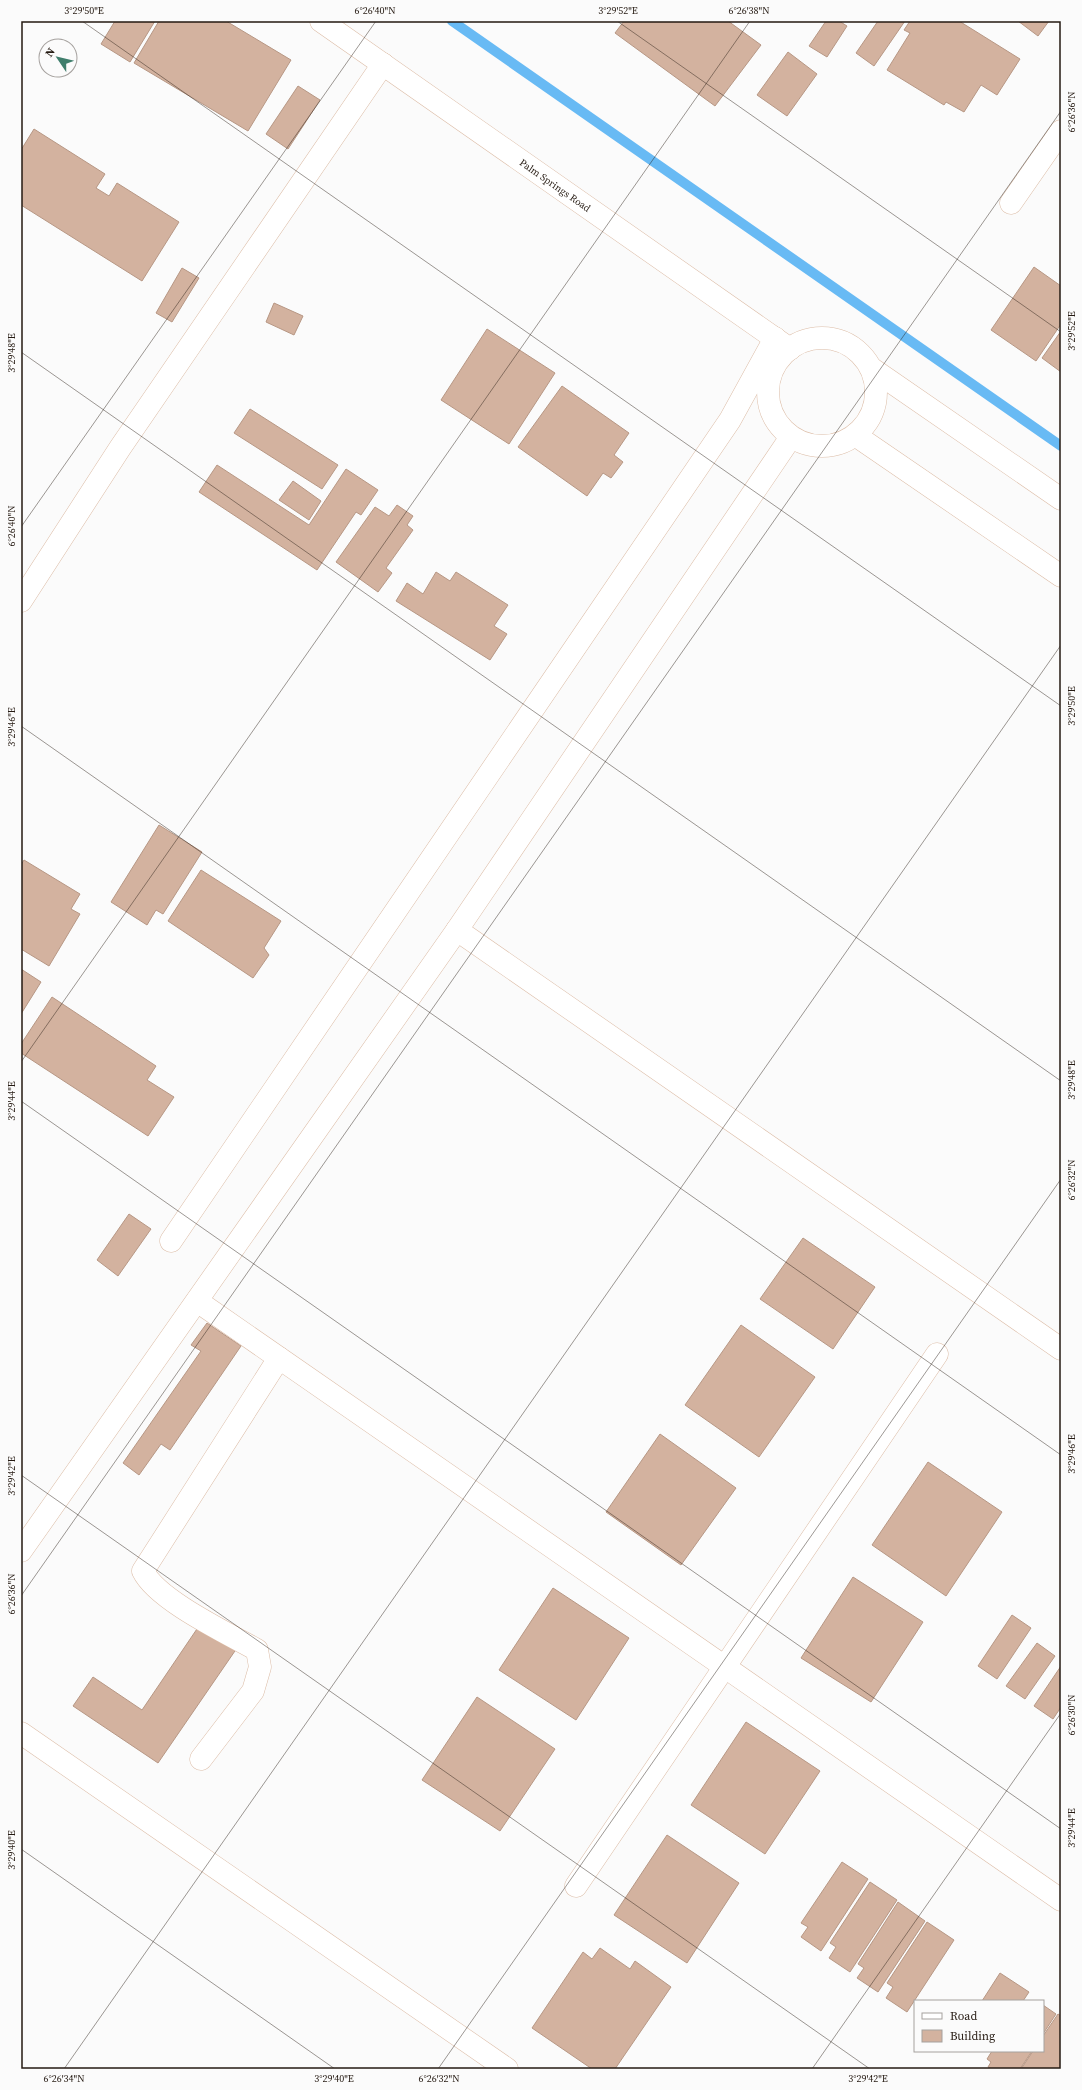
<svg xmlns="http://www.w3.org/2000/svg" width="1082" height="2090" viewBox="0 0 1082 2090" font-family="'Source Serif 4',serif">
	<rect width="100%" height="100%" fill="#fbfbfb"/>
	<g fill="none" stroke-linecap="round" stroke-linejoin="round">
		<polyline stroke="#68baf4" stroke-width="10" points="452,21 1061,446"/>
	</g>
	<g fill="#d3b29f" stroke="#b79784">
		<polygon points="115,21 155,21 130,62 101,44"/>
		<polygon points="159,21 226,21 291,60 248,131 134,63"/>
		<polygon points="624,21 728,21 761,45 715,106 615,33"/>
		<polygon points="826,21 839,21 847,26 827,57 809,46"/>
		<polygon points="878,21 905,21 874,66 856,53"/>
		<polygon points="910,21 959,21 1020,59 997,95 981,85 964,112 946,102 944,105 887,70 910,33 904,30"/>
		<polygon points="1018,21 1049,21 1038,36"/>
		<polygon points="788,52 817,74 787,116 757,95"/>
		<polygon points="298,86 320,100 288,149 266,134"/>
		<polygon points="34,129 105,174 96,188 109,196 117,183 179,222 142,281 21,205 21,150"/>
		<polygon points="1034,267 1061,286 1061,324 1036,361 991,330"/>
		<polygon points="182,268 199,278 172,322 156,313"/>
		<polygon points="274,303 303,316 294,335 266,322"/>
		<polygon points="487,329 555,373 509,444 441,400"/>
		<polygon points="1061,331 1061,372 1042,358"/>
		<polygon points="562,386 629,433 614,455 623,462 611,478 603,473 587,496 518,447"/>
		<polygon points="250,409 338,465 322,489 234,433"/>
		<polygon points="217,465 309,525 346,469 378,490 361,515 356,512 317,570 199,492"/>
		<polygon points="293,481 321,501 309,520 279,500"/>
		<polygon points="397,505 413,516 407,525 413,530 386,568 392,573 378,592 336,562 375,507 389,516"/>
		<polygon points="436,572 450,581 456,572 508,605 494,626 507,634 490,660 396,601 407,583 423,594"/>
		<polygon points="159,825 202,852 163,914 156,910 147,925 111,902"/>
		<polygon points="24,860 80,894 71,909 80,914 49,966 21,949 21,865"/>
		<polygon points="201,870 281,921 264,948 269,955 253,978 168,921"/>
		<polygon points="21,969 41,982 21,1014"/>
		<polygon points="52,997 156,1066 147,1080 174,1097 148,1136 21,1053 21,1044"/>
		<polygon points="129,1214 151,1229 118,1276 97,1260"/>
		<polygon points="803,1238 875,1287 833,1349 760,1299"/>
		<polygon points="207,1323 241,1346 170,1450 161,1444 139,1475 123,1463 201,1351 191,1345"/>
		<polygon points="741,1325 815,1377 759,1457 685,1405"/>
		<polygon points="660,1434 736,1488 681,1565 606,1512"/>
		<polygon points="928,1462 1002,1512 946,1596 872,1545"/>
		<polygon points="853,1577 923,1622 871,1702 801,1658"/>
		<polygon points="553,1588 629,1638 576,1720 499,1670"/>
		<polygon points="1012,1615 1031,1628 997,1679 978,1666"/>
		<polygon points="201,1623 237,1648 158,1763 73,1706 93,1677 142,1710"/>
		<polygon points="1037,1643 1055,1656 1025,1699 1006,1686"/>
		<polygon points="1061,1666 1061,1707 1053,1719 1034,1706"/>
		<polygon points="477,1697 555,1749 500,1831 422,1780"/>
		<polygon points="746,1722 820,1771 765,1854 691,1805"/>
		<polygon points="667,1835 739,1883 687,1963 614,1915"/>
		<polygon points="842,1862 868,1879 821,1951 801,1937 808,1927 801,1923"/>
		<polygon points="870,1882 897,1900 850,1972 829,1958 836,1947 830,1943"/>
		<polygon points="898,1902 925,1921 878,1992 857,1978 864,1968 858,1964"/>
		<polygon points="927,1922 954,1940 907,2012 886,1998 893,1987 887,1983"/>
		<polygon points="600,1948 630,1969 635,1961 671,1987 615,2069 592,2069 532,2028 583,1952 592,1959"/>
		<polygon points="1000,1973 1029,1992 1023,2001 982,2001"/>
		<polygon points="1043,2005 1056,2014 1043,2034"/>
		<polygon points="1058,2014 1061,2016 1061,2069 1021,2069 1033,2051 1043,2051 1043,2036"/>
		<polygon points="992,2051 1032,2051 1020,2069 992,2069 988,2067 991,2062 987,2059"/>
	</g>
	<g fill="none" stroke-linecap="round" stroke-linejoin="round">
		<defs>
			<g id="minor">
				<path id="s1" d="M 321,21 L 790,349"/>
				<polyline points="1011,203 1061,131"/>
				<circle cx="822" cy="392" r="54"/>
				<polyline points="871,368 1061,499"/>
				<polyline points="855,435 1061,576"/>
				<polyline points="21,601 120,448 383,64"/>
				<polyline points="457,930 1061,1349"/>
				<polyline points="171,1241 730,420 775,338"/>
				<polyline points="197,1301 1061,1900"/>
				<polyline points="21,1551 457,930 791,437"/>
				<polyline points="21,1733 507,2069"/>
				<path d="M 201,1759 L 253,1691 L 260,1667 L 257,1650 C 227,1633 157,1600 143,1571 L 279,1358"/>
				<polyline points="576,1886 937,1354"/>
			</g>
		</defs>
		<use href="#minor" stroke="#dcbca6" stroke-width="23"/>
		<use href="#minor" stroke="#fff" stroke-width="22"/>
	</g>
	<path fill="none" stroke="#251a12" stroke-width="1" stroke-opacity="0.45" d="M 82,21 L 1061,706M 617,21 L 1061,332M 21,352 L 1061,1081M 21,527 L 376,21M 21,726 L 1061,1455M 21,1062 L 750,21M 21,1101 L 1061,1829M 21,1475 L 870,2069M 21,1596 L 1061,111M 21,1849 L 335,2069M 64,2069 L 1061,645M 438,2069 L 1061,1179M 812,2069 L 1061,1713"/>
	<g text-anchor="middle" stroke-width="3" stroke-linejoin="round" paint-order="stroke">
		<g font-size="10" fill="#251a12" stroke="#fbfbfb">
			<text dy="4" stroke="none"><textPath href="#s1" startOffset="286">Palm Springs Road</textPath></text>
		</g>
	</g>
	<rect width="1082" height="2090" fill="none" stroke="#fbfbfb" stroke-width="44"/>
	<rect x="914" y="2000" width="130" height="52" fill="#fbfbfb" stroke="#a5a19e"/>
	<rect x="922" y="2013" width="20" height="6" fill="#ffffff" stroke="#a5a19e"/>
	<text x="950" y="2020" font-size="12" fill="#251a12">Road</text>
	<rect x="922" y="2030" width="20" height="12" fill="#d3b29f" stroke="#a5a19e"/>
	<text x="950" y="2040" font-size="12" fill="#251a12">Building</text>
	<g transform="translate(58 58) rotate(305)"><circle r="19" fill="#fbfbfb" stroke="#a5a19e"/>
	<path d="M0-3L7 15L0 10L-7 15Z" fill="#3f7e6c"/>
	<text y="-6" font-size="11" font-weight="bold" text-anchor="middle" fill="#251a12">N</text>
	</g>
	<rect x="22" y="22" width="1038" height="2046" fill="none" stroke="#251a12" stroke-width="1.5"/>
	<g font-size="10" text-anchor="middle" fill="#251a12">
		<text x="84" y="14">3°29'50"E</text>
		<text x="375" y="14">6°26'40"N</text>
		<text x="618" y="14">3°29'52"E</text>
		<text x="749" y="14">6°26'38"N</text>
		<text transform="translate(1071 112) rotate(-90)" y="4">6°26'36"N</text>
		<text transform="translate(1071 331) rotate(-90)" y="4">3°29'52"E</text>
		<text transform="translate(11 353) rotate(-90)" y="4">3°29'48"E</text>
		<text transform="translate(11 526) rotate(-90)" y="4">6°26'40"N</text>
		<text transform="translate(1071 706) rotate(-90)" y="4">3°29'50"E</text>
		<text transform="translate(11 727) rotate(-90)" y="4">3°29'46"E</text>
		<text transform="translate(1071 1080) rotate(-90)" y="4">3°29'48"E</text>
		<text transform="translate(11 1101) rotate(-90)" y="4">3°29'44"E</text>
		<text transform="translate(1071 1180) rotate(-90)" y="4">6°26'32"N</text>
		<text transform="translate(1071 1454) rotate(-90)" y="4">3°29'46"E</text>
		<text transform="translate(11 1476) rotate(-90)" y="4">3°29'42"E</text>
		<text transform="translate(11 1594) rotate(-90)" y="4">6°26'36"N</text>
		<text transform="translate(1071 1715) rotate(-90)" y="4">6°26'30"N</text>
		<text transform="translate(1071 1828) rotate(-90)" y="4">3°29'44"E</text>
		<text transform="translate(11 1850) rotate(-90)" y="4">3°29'40"E</text>
		<text x="64" y="2082">6°26'34"N</text>
		<text x="334" y="2082">3°29'40"E</text>
		<text x="439" y="2082">6°26'32"N</text>
		<text x="868" y="2082">3°29'42"E</text>
	</g>
</svg>
